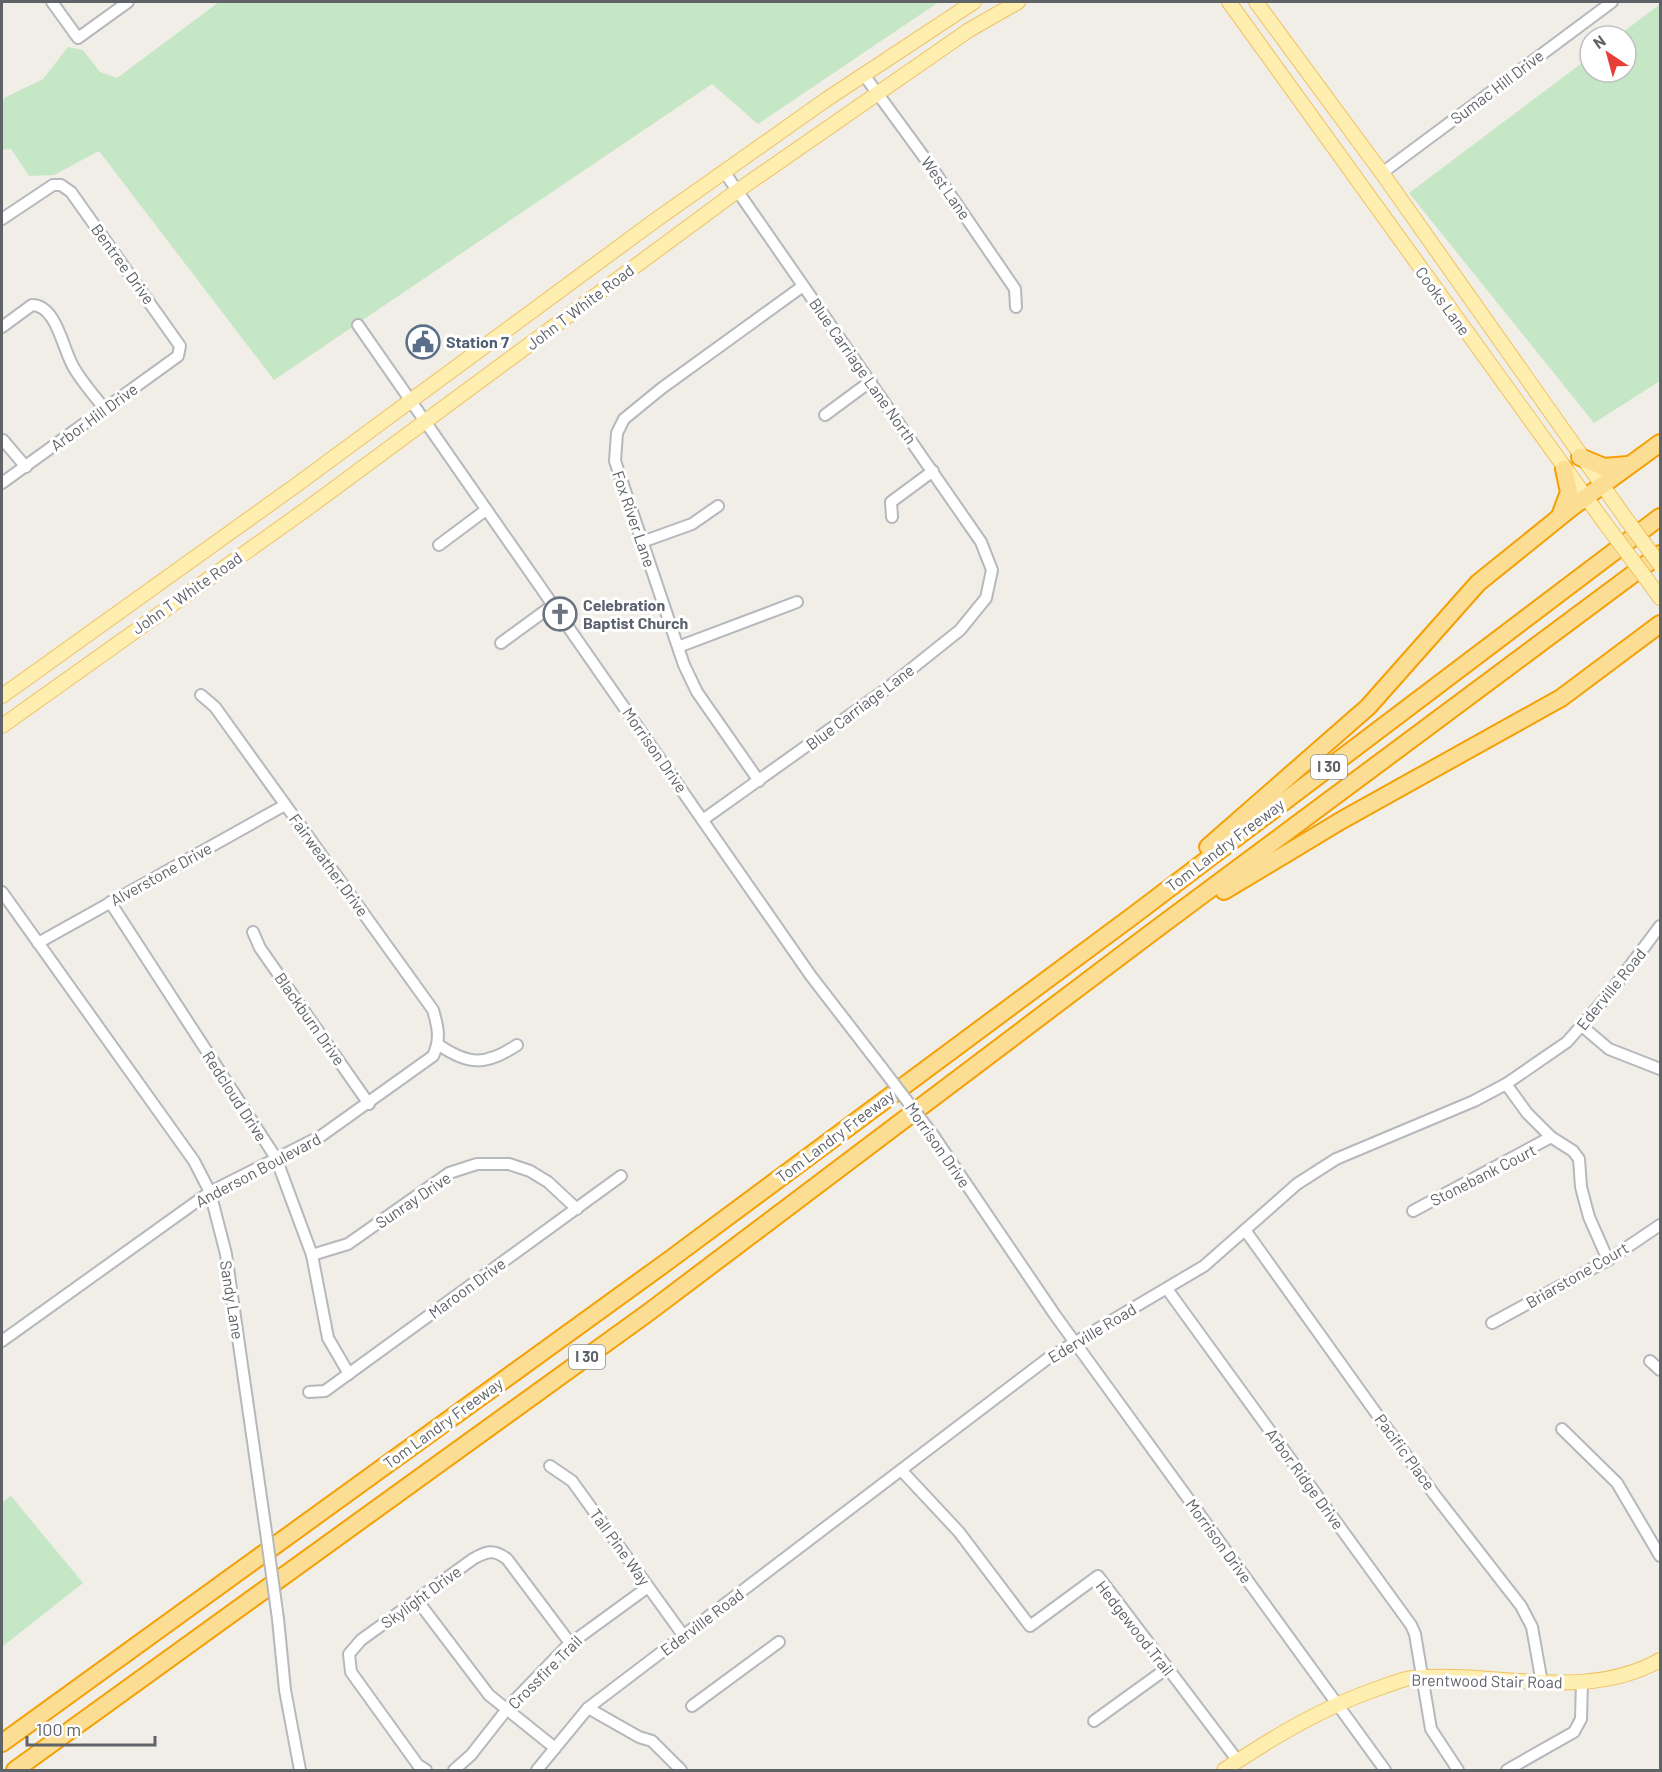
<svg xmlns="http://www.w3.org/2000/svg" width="1662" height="1772" viewBox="0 0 1662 1772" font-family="Barlow,sans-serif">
	<rect width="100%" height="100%" fill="#f1eee8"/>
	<g fill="#c6e7c5">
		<polygon points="219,2 939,2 758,124 712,84 274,380 99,151 54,175 29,176 11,149 2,150 2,105 4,98 43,79 68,47 83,50 100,72 117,78"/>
		<polygon points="1660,4 1660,381 1594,423 1409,193 1590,57 1590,72 1626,72 1626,36 1618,36"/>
		<polygon points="11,1496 83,1583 2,1647 2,1502"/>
	</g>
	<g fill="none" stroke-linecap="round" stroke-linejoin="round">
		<defs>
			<g id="minor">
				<polyline points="52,2 78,38 128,2"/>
				<polyline points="864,75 932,168 1015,289 1016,307"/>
				<polyline points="1382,173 1612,2"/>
				<polyline points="2,219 53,185 61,185 71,192 180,346 178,356 2,483"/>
				<polyline points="358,325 811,976 882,1068"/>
				<path d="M 2,327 L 32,305 C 57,305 63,351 74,368 C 83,383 94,396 105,409"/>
				<polyline points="825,415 871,381"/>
				<polyline points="3,440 26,467"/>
				<polyline points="892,517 891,502 933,471"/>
				<polyline points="642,542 692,524 718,506"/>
				<polyline points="439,545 486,510"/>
				<polyline points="501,643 553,605"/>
				<polyline points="678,647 797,602"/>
				<polyline points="759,781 697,692 684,665 615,461 617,433 624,419 662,388 803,286"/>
				<polyline points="704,819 885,690 960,630 986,598 992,570 981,542 725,173"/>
				<polyline points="2,892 194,1161 210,1192 226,1254 266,1532"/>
				<polyline points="110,902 276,1158 312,1255 328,1338 349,1374"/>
				<polyline points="253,932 260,948 369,1104"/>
				<polyline points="38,943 285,805"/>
				<polyline points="1583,1027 1609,1049 1660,1069"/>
				<path d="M 439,1045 C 468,1065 486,1066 517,1045"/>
				<polyline points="1506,1084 1527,1113 1551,1137 1573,1151 1579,1159 1581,1187 1589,1217 1608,1260"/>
				<polyline points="933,1135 1055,1315 1385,1770"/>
				<polyline points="1413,1211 1551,1137"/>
				<polyline points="1245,1230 1434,1494 1521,1606 1532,1627 1542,1683"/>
				<polyline points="312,1255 348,1244 449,1173 477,1164 509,1164 530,1171 548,1182 577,1209"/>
				<polyline points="1167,1289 1411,1625 1415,1634 1431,1729 1458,1770"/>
				<polyline points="1492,1323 1608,1260 1660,1225"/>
				<path d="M 2,1341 L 210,1192 L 321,1136 L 433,1056 C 441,1039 438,1027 433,1010 L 215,707 L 201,695"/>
				<polyline points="1650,1361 1660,1370"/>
				<polyline points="309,1392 325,1391 621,1176"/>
				<polyline points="1562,1429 1617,1483 1660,1556"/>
				<polyline points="550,1466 572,1481 683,1635"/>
				<polyline points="902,1471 959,1532 1030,1626 1098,1576 1238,1761"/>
				<polyline points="417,1600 489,1695 555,1748"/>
				<polyline points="278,1619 285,1690 300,1770"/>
				<polyline points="692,1706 779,1642"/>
				<polyline points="588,1708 639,1737 652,1741 681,1770"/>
				<polyline points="1094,1721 1166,1669"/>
				<path d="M 426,1770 L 418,1765 L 351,1672 L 349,1654 L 361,1640 L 473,1559 C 487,1551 494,1549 507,1559 L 570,1643"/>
				<polyline points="454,1770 471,1755 511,1704 567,1646 648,1587"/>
				<polyline points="537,1770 588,1708 1047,1359 1204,1266 1297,1184 1336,1159 1474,1101 1506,1084 1567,1042 1609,994 1660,926"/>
				<polyline points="1507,1770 1574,1732 1581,1719 1582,1681"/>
			</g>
			<g id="major">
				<polyline points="1229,2 1604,522"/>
				<polyline points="1256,2 1382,173 1624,516"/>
				<polyline points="1648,581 1660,598"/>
				<polyline points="2,696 295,486 653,222 827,99 974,2"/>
				<polyline points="2,726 308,508 737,191 969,30 1018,2"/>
				<path d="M 1224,1770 C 1273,1737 1325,1706 1382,1687 C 1391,1684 1402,1679 1412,1678 C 1494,1670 1584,1703 1660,1660"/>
			</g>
			<g id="highway">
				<polyline points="1580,457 1604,467 1628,465"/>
				<polyline points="1560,516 1569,492 1564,469"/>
				<polyline points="1208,847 1368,707 1478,583 1571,508 1660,443"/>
				<polyline points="1224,891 1342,820 1561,698 1660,624"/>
				<polyline points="2,1743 668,1261 1134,915 1660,517"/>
				<polyline points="15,1770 649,1312 1151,933 1660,554"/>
			</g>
		</defs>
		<use href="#minor" stroke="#b5b8bc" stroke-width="14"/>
		<use href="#major" stroke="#f0c262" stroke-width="16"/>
		<use href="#highway" stroke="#f4a004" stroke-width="20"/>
		<use href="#minor" stroke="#fff" stroke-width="10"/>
		<use href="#major" stroke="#feeeb0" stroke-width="14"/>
		<use href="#highway" stroke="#fbdd94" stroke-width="16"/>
		<defs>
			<g id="minor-bridge">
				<polyline points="882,1068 933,1135"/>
				<polyline points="266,1532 278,1619"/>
			</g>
			<g id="major-bridge">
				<polyline points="1624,516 1660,565"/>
				<polyline points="1604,522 1648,581"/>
			</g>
		</defs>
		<use href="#minor-bridge" stroke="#b5b8bc" stroke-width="14" stroke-linecap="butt"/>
		<use href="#major-bridge" stroke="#f0c262" stroke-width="16" stroke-linecap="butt"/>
		<use href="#minor-bridge" stroke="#fff" stroke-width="10"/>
		<use href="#major-bridge" stroke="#feeeb0" stroke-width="14"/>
	</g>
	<defs>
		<symbol id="civic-ring" viewBox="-11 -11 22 22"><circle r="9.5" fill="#fff" stroke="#5c6f8a" stroke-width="1.5"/><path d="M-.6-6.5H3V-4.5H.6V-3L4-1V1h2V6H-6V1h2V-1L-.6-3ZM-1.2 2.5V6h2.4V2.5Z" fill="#5c6f8a"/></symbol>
		<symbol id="church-ring" viewBox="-11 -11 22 22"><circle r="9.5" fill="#fff" stroke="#6b7280" stroke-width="1.5"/><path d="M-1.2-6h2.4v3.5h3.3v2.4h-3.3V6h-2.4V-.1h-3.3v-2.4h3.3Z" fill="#6b7280"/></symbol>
	</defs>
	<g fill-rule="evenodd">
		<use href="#civic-ring" x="404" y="323" width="38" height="38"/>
		<use href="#church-ring" x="541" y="595" width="38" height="38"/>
	</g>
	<g text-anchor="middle" stroke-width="6" stroke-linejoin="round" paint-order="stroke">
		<g fill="#fff" stroke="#8f9295" stroke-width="1.5">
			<rect x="1311" y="755" width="36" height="24" rx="4.5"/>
			<rect x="569" y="1345" width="36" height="24" rx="4.5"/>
		</g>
		<g font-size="15" font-weight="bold" fill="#5f6368">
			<text x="1329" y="772">I 30</text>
			<text x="587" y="1362">I 30</text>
		</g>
		<g font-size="16" fill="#5f6368" stroke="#fff">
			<text transform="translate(1497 87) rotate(-37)" y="6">Sumac Hill Drive</text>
			<text transform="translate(946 188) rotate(55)" y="6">West Lane</text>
			<text transform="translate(123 264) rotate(54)" y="6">Bentree Drive</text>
			<text transform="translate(1443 301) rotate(54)" y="6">Cooks Lane</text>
			<text transform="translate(580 307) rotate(-37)" y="6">John T White Road</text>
			<text transform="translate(863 371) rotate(55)" y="6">Blue Carriage Lane North</text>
			<text transform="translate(94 417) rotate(-36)" y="6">Arbor Hill Drive</text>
			<text transform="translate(634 519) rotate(71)" y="6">Fox River Lane</text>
			<text transform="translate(187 593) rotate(-35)" y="6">John T White Road</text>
			<text transform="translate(860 707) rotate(-37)" y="6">Blue Carriage Lane</text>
			<text transform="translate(655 750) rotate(55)" y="6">Morrison Drive</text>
			<text transform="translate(1225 845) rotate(-37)" y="6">Tom Landry Freeway</text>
			<text transform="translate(329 865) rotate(54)" y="6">Fairweather Drive</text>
			<text transform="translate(161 874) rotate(-29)" y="6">Alverstone Drive</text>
			<text transform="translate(1611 989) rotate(-51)" y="6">Ederville Road</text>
			<text transform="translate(310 1019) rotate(55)" y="6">Blackburn Drive</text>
			<text transform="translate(235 1096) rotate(57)" y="6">Redcloud Drive</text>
			<text transform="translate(835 1136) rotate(-37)" y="6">Tom Landry Freeway</text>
			<text transform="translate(938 1145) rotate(55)" y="6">Morrison Drive</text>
			<text transform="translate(258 1170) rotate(-28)" y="6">Anderson Boulevard</text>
			<text transform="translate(1483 1175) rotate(-27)" y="6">Stonebank Court</text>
			<text transform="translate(413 1200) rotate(-34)" y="6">Sunray Drive</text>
			<text transform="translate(1577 1275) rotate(-30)" y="6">Briarstone Court</text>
			<text transform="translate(467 1288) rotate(-36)" y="6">Maroon Drive</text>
			<text transform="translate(232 1300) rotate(81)" y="6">Sandy Lane</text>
			<text transform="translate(1092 1333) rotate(-31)" y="6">Ederville Road</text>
			<text transform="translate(443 1423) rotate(-36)" y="6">Tom Landry Freeway</text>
			<text transform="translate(1405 1452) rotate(54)" y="6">Pacific Place</text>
			<text transform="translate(1305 1479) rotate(54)" y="6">Arbor Ridge Drive</text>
			<text transform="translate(1219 1541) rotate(54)" y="6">Morrison Drive</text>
			<text transform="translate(620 1547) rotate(54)" y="6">Tall Pine Way</text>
			<text transform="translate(421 1597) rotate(-36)" y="6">Skylight Drive</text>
			<text transform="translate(702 1622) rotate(-37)" y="6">Ederville Road</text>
			<text transform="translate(1135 1628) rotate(52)" y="6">Hedgewood Trail</text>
			<text transform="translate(545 1672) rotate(-45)" y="6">Crossfire Trail</text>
			<text transform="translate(1487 1681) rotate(1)" y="6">Brentwood Stair Road</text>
		</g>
		<g font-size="16" font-weight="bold" fill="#4e5e75" stroke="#fff" text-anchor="start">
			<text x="446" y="348">Station 7</text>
		</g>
		<g font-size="16" font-weight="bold" fill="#5b616d" stroke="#fff" text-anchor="start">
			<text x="583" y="611">Celebration<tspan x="583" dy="18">Baptist Church</tspan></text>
		</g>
	</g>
	<rect width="1662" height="1772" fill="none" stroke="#5f6368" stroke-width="6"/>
	<g transform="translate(1608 54) rotate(324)"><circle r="28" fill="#ffffff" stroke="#bfc1c3" stroke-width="1.5"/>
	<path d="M0-4.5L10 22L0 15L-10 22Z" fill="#e73e37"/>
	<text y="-9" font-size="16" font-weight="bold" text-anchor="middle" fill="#5f6368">N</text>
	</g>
	<path d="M27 1736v9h128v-9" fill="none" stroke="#5f6368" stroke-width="3"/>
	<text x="36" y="1736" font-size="18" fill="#5f6368" stroke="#ffffff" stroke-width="4.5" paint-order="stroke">100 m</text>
</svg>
